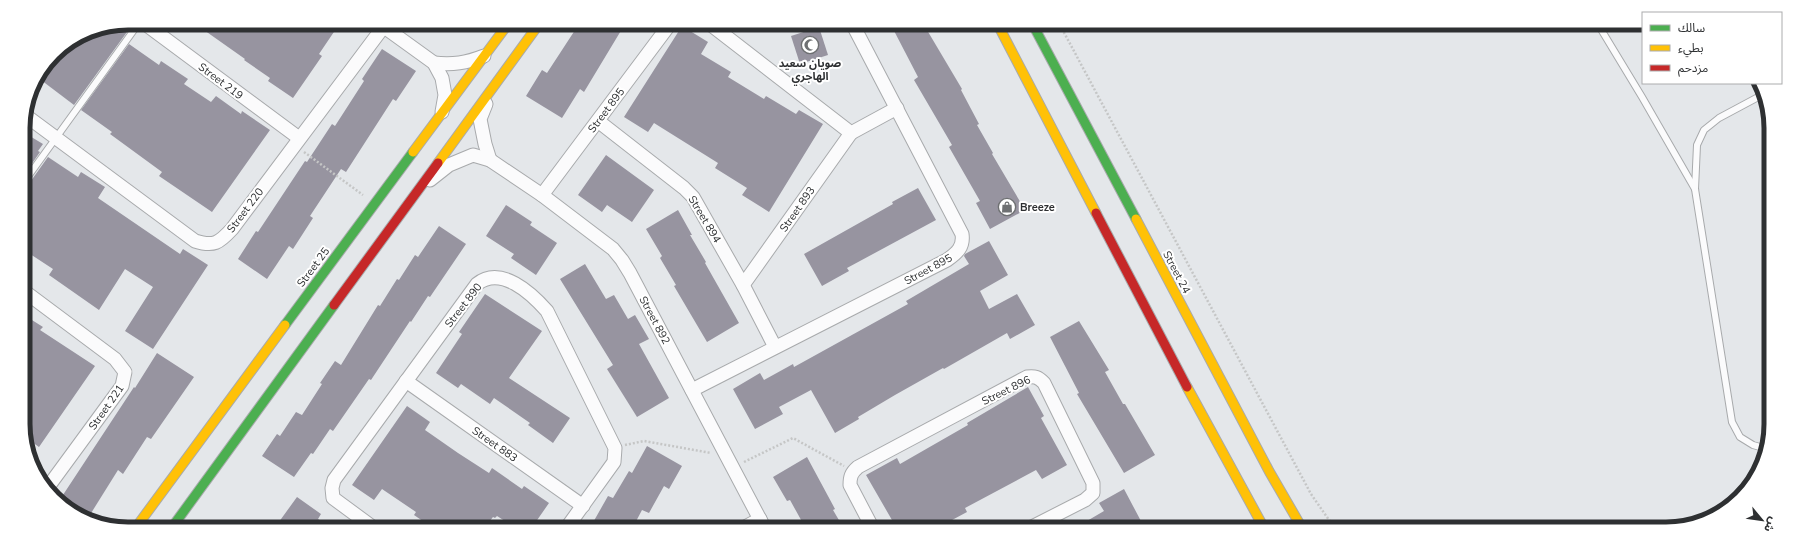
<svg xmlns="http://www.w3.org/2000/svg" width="1794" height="552" viewBox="0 0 1794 552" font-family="'Nunito Sans','Noto Sans Arabic',sans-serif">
	<rect width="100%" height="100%" fill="#e4e7ea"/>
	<g fill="#9794a0">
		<polygon points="194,23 340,23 319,54 322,56 293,98 268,81 270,78 244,60 245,59"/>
		<polygon points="579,24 625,24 584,92 580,89 562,118 526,96 542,70 547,73"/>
		<polygon points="117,25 127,32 74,105 37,77 54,54 88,31"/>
		<polygon points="891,25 924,25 962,89 961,90 979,124 977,125 993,153 992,154 1025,210 990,229 976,203 980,201 949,147 952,145 914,80 918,77"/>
		<polygon points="682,26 708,42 701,54 731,72 728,77 764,99 766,96 796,114 799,110 823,124 769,212 742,195 747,188 715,168 718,163 654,123 648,132 624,117"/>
		<polygon points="819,27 828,55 800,64 791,36"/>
		<polygon points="129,44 159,65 161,61 188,79 184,84 211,102 216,96 241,114 242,111 270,130 212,212 159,176 162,172 110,134 112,132 81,110"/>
		<polygon points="382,49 416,71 396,101 393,99 346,172 341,169 310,216 313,218 293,249 289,246 267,279 238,259 256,231 258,232 305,161 307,162 332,124 335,126 364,81 362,79"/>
		<polygon points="23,132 43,144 38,151 40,152 24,175"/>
		<polygon points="606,155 654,190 632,222 607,205 602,212 578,195"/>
		<polygon points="48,157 78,177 81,172 105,187 98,198 180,254 183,249 208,265 153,349 125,331 153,287 125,269 99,310 49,275 53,269 24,250 24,186 28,185"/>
		<polygon points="918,188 936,220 847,268 849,271 822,286 804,254 893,204 892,202"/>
		<polygon points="506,205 532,222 530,225 557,243 536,275 511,258 514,254 486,236"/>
		<polygon points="678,210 692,235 690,235 706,262 705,263 739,323 707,342 674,286 676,285 660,258 662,256 646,229"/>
		<polygon points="439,226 466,244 430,297 428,296 411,322 410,321 371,380 369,379 333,431 330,429 313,454 311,453 294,477 262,456 277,434 280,436 296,412 302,415 322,384 320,383 335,361 341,365 378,305 380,306 397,279 399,280 415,255 418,257"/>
		<polygon points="989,241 1008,275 980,291 989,309 1017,294 1035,325 1010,339 1007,333 944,369 943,368 895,395 858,417 859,419 835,433 811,390 779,407 783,414 755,429 733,389 760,373 764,380 793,364 794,367 908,304 906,301 969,264 964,256 965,254"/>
		<polygon points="585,264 606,299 614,295 628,319 635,315 649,339 639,344 669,398 637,417 607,369 613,365 560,279"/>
		<polygon points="485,294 542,331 509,378 570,418 553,443 528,425 530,423 494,398 490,404 461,384 458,388 436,373 462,334 459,332"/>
		<polygon points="24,315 43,327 40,330 95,366 39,447 25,437"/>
		<polygon points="1079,321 1109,370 1105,372 1123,404 1125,404 1155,455 1124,473 1077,394 1079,393 1050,337"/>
		<polygon points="157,353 194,377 151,439 147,437 123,474 118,470 88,518 59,501 134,387 135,388"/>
		<polygon points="1028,387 1044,416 1041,418 1067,465 1042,479 1036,470 965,508 967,512 939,527 896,527 866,475 897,458 900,464 968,425 967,423"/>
		<polygon points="407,406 430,422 425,430 458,453 489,473 492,468 522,489 524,486 549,503 533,526 513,526 497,516 495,518 493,517 486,526 430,526 414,515 416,512 382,489 374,500 352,485"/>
		<polygon points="647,446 682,466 669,489 664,486 649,513 642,510 633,527 591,526 608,496 613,498 629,471 632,473"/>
		<polygon points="807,457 835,509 833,510 843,527 805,527 790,500 787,501 773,477"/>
		<polygon points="1124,489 1142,523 1133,528 1075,528 1104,511 1099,503"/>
		<polygon points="297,497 321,514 318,519 329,526 276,526"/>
	</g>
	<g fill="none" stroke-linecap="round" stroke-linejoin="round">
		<defs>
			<g id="lane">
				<path d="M 432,24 C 440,27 447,28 455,24"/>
				<polyline points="1599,26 1642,97 1695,189"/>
				<polyline points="1762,95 1719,118 1704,130 1697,145 1695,189 1732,422 1740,437 1753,445 1767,449"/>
				<polyline points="24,182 139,23"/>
			</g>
			<g id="street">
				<polyline points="144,23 299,138"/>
				<polyline points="380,24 434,63 442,78 445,95 442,112"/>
				<polyline points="710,24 851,133 897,108"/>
				<path d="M 434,63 C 453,65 466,63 484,56"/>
				<polyline points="486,104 480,119 485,144 490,160"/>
				<path d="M 25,115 L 195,241 C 214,247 219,243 232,229 L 384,26"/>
				<polyline points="598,121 684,188 693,197 743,285 775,347"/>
				<polyline points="430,180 449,165 473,155 490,160 542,195 613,249 622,260 630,273 764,527"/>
				<polyline points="542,195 670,24"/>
				<polyline points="743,285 851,133"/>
				<polyline points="24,291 115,359 125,372 122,386 48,487"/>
				<polyline points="406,381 583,506"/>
				<path d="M 692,390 L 947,260 C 957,253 964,247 962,234 L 853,25"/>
				<path d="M 371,526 L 333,498 L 332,488 L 334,480 L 477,284 C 501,265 531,293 547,311 L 615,448 L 614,462 L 568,526"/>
				<polyline points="745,527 760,519"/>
				<path d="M 872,527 L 850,485 C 850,477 851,473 858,467 L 1027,377 C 1035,376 1038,377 1044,383 L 1093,483 L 1093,493 L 1085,500 L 1032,527"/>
			</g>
			<g id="fast">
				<polyline points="1033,25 1136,219"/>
				<polyline points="285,325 413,152"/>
				<polyline points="173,526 334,305"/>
			</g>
			<g id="slow">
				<polyline points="998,25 1096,213"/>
				<polyline points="413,152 508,24"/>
				<polyline points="438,163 539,24"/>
				<polyline points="1136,219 1269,471 1302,528"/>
				<polyline points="1187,387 1264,528"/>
				<polyline points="137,526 285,325"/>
			</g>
			<g id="jam">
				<polyline points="1096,213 1187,387"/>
				<polyline points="334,305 438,163"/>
			</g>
		</defs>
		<use href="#lane" stroke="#a8aaac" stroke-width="8"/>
		<use href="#street" stroke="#a8aaac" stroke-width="15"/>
		<use href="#fast" stroke="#a8aaac" stroke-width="11"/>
		<use href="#slow" stroke="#a8aaac" stroke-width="11"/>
		<use href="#jam" stroke="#a8aaac" stroke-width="11"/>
		<g stroke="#c5c6c6" stroke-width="2.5" stroke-dasharray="2 2" stroke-linecap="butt">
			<polyline points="1060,25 1311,494 1329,520 1337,528"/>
			<polyline points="304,152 363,195"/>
			<polyline points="625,445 644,441 711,453"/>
			<polyline points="744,462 793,438 844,466"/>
		</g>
		<use href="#lane" stroke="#fbfbfc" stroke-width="6"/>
		<use href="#street" stroke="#fbfbfc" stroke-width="13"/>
		<use href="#fast" stroke="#4caf50" stroke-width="9"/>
		<use href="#slow" stroke="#ffc107" stroke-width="9"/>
		<use href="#jam" stroke="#c62828" stroke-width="9"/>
	</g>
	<defs>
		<symbol id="mosque-ring" viewBox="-11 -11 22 22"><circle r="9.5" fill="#fff" stroke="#6e7072" stroke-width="1.5"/><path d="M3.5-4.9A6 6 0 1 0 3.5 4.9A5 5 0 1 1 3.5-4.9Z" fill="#6e7072"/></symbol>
		<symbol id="shop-ring" viewBox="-11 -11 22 22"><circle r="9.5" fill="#fff" stroke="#6e7072" stroke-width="1.5"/><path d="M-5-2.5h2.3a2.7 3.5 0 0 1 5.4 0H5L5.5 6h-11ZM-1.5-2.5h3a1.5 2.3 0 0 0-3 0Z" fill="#6e7072"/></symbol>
	</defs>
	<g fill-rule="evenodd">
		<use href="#mosque-ring" x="800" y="35" width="20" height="20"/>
		<use href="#shop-ring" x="997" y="197" width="20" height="20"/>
	</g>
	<g text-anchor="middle" stroke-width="4" stroke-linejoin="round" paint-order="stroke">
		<g font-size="11" font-weight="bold" fill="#2e3032" stroke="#fff">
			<text x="810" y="67">صويان سعيد<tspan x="810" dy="13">الهاجري</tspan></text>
			<text x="1020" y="211" text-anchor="start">Breeze</text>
		</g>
		<g font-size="11" fill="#2e3032" stroke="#fff">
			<text transform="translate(221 81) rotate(37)" y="4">Street 219</text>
			<text transform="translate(606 110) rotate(-53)" y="4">Street 895</text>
			<text transform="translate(797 209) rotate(-55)" y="4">Street 893</text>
			<text transform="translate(245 210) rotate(-53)" y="4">Street 220</text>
			<text transform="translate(705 219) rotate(59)" y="4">Street 894</text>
			<text transform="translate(313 267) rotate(-53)" y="4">Street 25</text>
			<text transform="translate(928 269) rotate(-28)" y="4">Street 895</text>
			<text transform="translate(1177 272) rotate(62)" y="4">Street 24</text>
			<text transform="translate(463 305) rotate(-52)" y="4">Street 890</text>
			<text transform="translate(655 320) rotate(62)" y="4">Street 892</text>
			<text transform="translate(1006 390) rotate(-26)" y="4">Street 896</text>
			<text transform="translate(106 407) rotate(-55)" y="4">Street 221</text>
			<text transform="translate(495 444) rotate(35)" y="4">Street 883</text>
		</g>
	</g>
	<path d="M0 0H1794V552H0ZM128 30H1666A98 98 0 0 1 1764 128V424A98 98 0 0 1 1666 522H128A98 98 0 0 1 30 424V128A98 98 0 0 1 128 30Z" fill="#fff" fill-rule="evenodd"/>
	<path fill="none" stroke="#2e3032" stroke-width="5" d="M128 30H1666A98 98 0 0 1 1764 128V424A98 98 0 0 1 1666 522H128A98 98 0 0 1 30 424V128A98 98 0 0 1 128 30Z"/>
	<rect x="1642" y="12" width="140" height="72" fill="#ffffff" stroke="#abacad"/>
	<rect x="1650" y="25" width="20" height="6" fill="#4caf50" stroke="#abacad"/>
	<text x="1678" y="32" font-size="12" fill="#2e3032">سالك</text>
	<rect x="1650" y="45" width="20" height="6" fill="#ffc107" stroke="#abacad"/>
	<text x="1678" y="52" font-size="12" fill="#2e3032">بطيء</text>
	<rect x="1650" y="65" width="20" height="6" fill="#c62828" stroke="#abacad"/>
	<text x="1678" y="72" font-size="12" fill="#2e3032">مزدحم</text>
	<g transform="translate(1762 520) rotate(119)" stroke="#ffffff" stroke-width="3" paint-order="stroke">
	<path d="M0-3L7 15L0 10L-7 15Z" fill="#2e3032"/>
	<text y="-6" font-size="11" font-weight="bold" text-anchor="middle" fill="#2e3032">ش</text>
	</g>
</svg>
